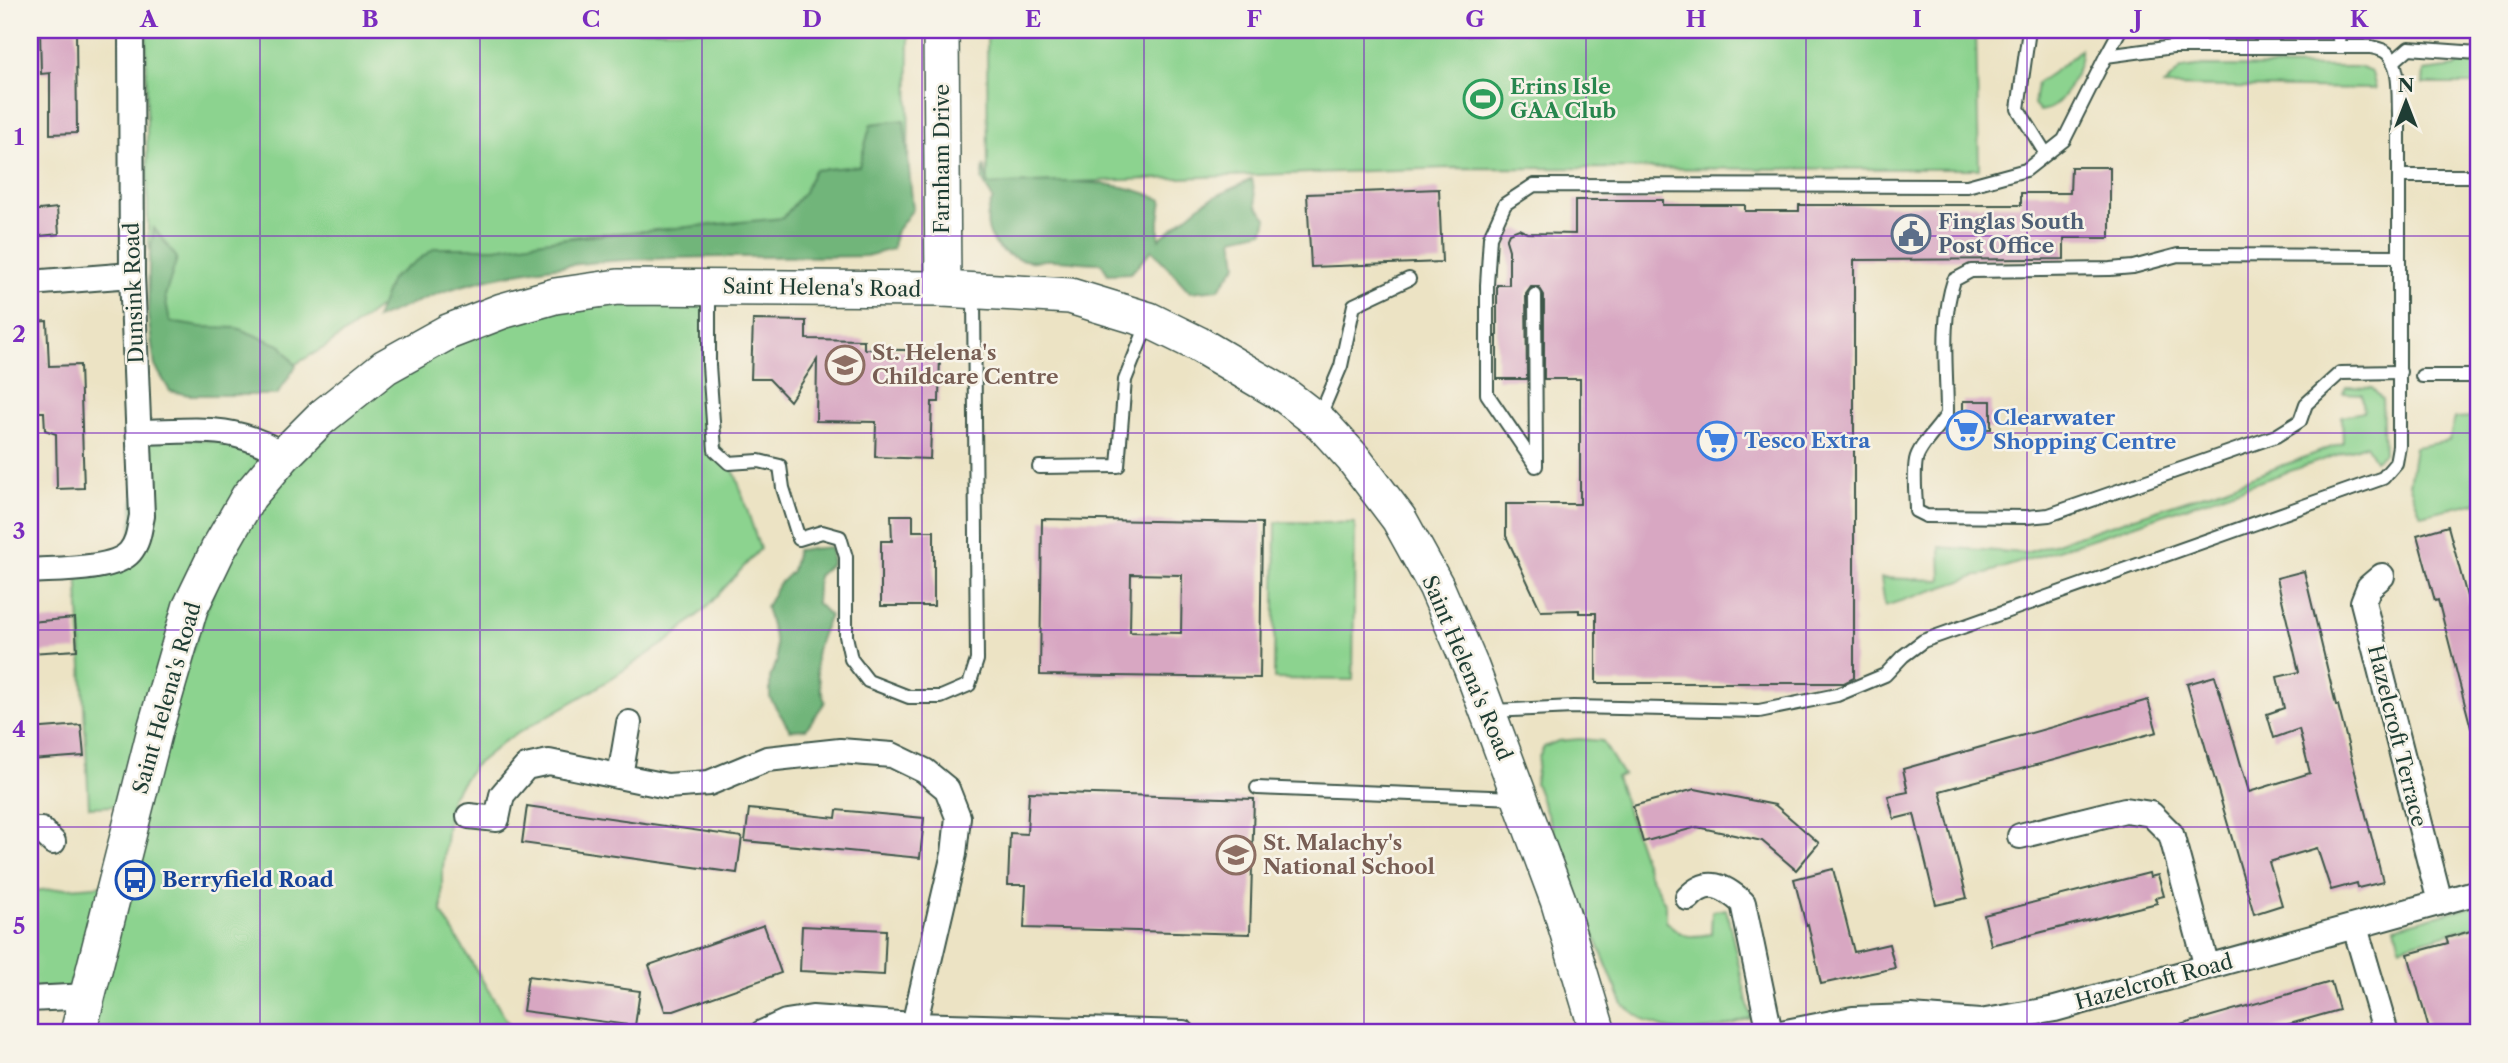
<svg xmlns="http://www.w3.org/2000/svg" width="2508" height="1063" viewBox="0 0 2508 1063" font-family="'Libre Caslon Text',serif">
	<rect width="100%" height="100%" fill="#f7f3e8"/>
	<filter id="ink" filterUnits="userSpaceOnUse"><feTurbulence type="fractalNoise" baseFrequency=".0143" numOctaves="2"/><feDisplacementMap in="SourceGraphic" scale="14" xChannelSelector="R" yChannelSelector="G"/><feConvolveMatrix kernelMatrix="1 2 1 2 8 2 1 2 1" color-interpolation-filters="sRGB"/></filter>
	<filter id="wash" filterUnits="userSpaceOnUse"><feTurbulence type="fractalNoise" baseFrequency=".00686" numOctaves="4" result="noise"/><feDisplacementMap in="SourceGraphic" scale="28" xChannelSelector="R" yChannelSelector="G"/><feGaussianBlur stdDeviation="1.57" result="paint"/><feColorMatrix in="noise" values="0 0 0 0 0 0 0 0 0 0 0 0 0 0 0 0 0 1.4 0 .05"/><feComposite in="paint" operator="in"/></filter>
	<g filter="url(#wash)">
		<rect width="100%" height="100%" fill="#ece3c4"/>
		<g fill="#8cd38f" stroke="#568862" stroke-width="2">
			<polygon points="146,30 909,30 908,197 884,227 669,230 590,234 539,243 432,279 380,307 327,346 292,366 174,347 159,311 148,237"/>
			<polygon points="987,30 1976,30 1979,169 1450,168 988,185"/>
			<path d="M 2081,49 C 2083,64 2065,100 2051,108 C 2048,110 2044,110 2040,111 L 2034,104 L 2037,83 L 2063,65 Z"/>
			<polygon points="2467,58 2478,60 2478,84 2423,84 2424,71 2455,67"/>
			<polygon points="2203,66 2358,67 2372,72 2376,89 2163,86 2181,69"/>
			<polygon points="707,289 713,435 736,476 760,549 706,608 668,641 595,689 506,740 473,767 451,798 442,875 442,913 514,1033 79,1033 218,550 340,398 502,311"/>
			<polygon points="2346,387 2372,388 2382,399 2384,453 2375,460 2366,445 2116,531 1885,606 1881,578 1941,580 1940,547 2026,553 2217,490 2343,443 2342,416 2364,412 2362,394 2343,393"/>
			<polygon points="2478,411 2478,502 2421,515 2409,484 2415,447 2449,441 2455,418 2475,417"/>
			<polygon points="139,433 269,447 248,496 136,805 89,807 77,567 129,555"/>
			<polygon points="1276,522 1355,523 1353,680 1274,679"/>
			<path d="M 1580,739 L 1602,741 L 1623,775 L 1616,777 L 1648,872 L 1666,905 L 1666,921 C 1683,938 1688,938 1711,934 L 1712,911 L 1726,909 L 1751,1018 L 1719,1028 L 1681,1033 L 1647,1022 L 1623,1005 L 1582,906 L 1535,783 L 1539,757 L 1544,747 L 1558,741 Z"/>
			<polygon points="107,885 79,994 30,997 30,891"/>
			<polygon points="2478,904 2478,925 2400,947 2395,927"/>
		</g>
		<g fill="#71b57a" stroke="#487957" stroke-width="2">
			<path d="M 904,120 L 913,209 L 895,233 L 893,249 L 866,256 C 731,259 592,249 461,286 C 432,294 404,308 376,319 L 391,279 L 435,248 L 495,248 L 550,240 L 783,218 L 804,192 L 814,170 L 859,166 L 871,124 Z"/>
			<path d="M 984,166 L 988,185 C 1047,183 1107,174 1162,200 L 1159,220 L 1159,239 L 1204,202 L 1252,179 L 1257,206 L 1267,218 L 1264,231 L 1233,238 L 1237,264 L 1219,289 L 1190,292 L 1152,250 L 1131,273 L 1108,274 L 1101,263 C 1084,263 1068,260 1051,260 C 1044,259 1037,262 1030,261 C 995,257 978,230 993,199 L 982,180 Z"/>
			<polygon points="154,228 177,258 165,296 170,322 201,327 237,328 282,346 296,366 277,395 189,395 170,391 155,366 148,317 149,261"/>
			<path d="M 831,547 L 832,563 L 818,576 L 816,602 L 830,616 C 812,653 812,663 825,702 L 806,729 L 790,730 L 770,698 L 770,678 L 777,661 L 775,640 L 766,607 L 778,585 L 792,571 L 797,550 Z"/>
		</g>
		<g id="blocks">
			<g fill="#d8a7c2" fill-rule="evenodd">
				<polygon points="40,30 76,30 77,133 50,134 50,73 41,74"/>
				<polygon points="2071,167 2110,167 2110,238 2064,238 2064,259 1854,260 1854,678 1844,683 1596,683 1596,613 1579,613 1579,610 1541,611 1506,536 1506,504 1580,504 1580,379 1544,379 1544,295 1539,287 1531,287 1526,294 1527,379 1497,379 1497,285 1509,285 1509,250 1506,240 1509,233 1519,229 1527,233 1575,234 1575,200 1663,200 1663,205 1745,205 1745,211 1799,211 1799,205 2021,205 2021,193 2070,193"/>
				<polygon points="1439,189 1442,262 1311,267 1307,194"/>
				<polygon points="57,208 59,234 30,237 30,211"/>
				<polygon points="753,320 806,321 806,339 864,340 864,349 940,351 939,402 932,402 930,459 875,457 876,422 816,421 817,360 790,401 769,379 751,379"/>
				<polygon points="47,321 49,366 80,365 84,488 57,489 56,434 45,430 44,412 32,412 30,322"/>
				<rect x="1963" y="401" width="28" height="28"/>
				<polygon points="891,515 913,515 913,531 934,531 934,606 881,606 881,541 892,541"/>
				<path d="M 1042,519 L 1262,523 L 1260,678 L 1040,675 ZM 1131,574 L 1182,575 L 1181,633 L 1130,632 Z"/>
				<polygon points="2448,526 2469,604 2473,603 2478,625 2478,727 2471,728 2438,600 2435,601 2417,535"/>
				<polygon points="2304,571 2336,705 2338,705 2383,882 2358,888 2357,883 2331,890 2317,848 2269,862 2282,905 2254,914 2187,684 2215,676 2249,792 2310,773 2299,729 2274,738 2267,714 2284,708 2277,677 2299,672 2277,578"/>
				<polygon points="75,618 77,650 30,653 30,622"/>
				<polygon points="2148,700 2157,732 1940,791 1967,898 1936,905 1914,814 1894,819 1888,796 1908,792 1903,769"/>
				<polygon points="81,725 84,756 30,760 30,729"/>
				<polygon points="1695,789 1775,805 1819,843 1796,870 1762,841 1697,827 1643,842 1633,806"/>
				<polygon points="1029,792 1254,799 1250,934 1024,928 1026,885 1008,885 1010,833 1027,834"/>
				<polygon points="527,806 742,837 737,873 522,843"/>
				<polygon points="749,809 836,818 837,810 924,818 920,858 745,841"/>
				<polygon points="1833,869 1854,952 1889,944 1895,968 1821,984 1808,924 1806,925 1794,879"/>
				<polygon points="2149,873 2150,877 2158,875 2164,896 2155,898 2157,903 1991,945 1984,915"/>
				<polygon points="764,925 781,973 674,1011 665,1011 649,965"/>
				<polygon points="802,926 886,930 884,975 800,971"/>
				<polygon points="2474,930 2478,947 2478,1033 2430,1033 2408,954 2448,943 2446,938"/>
				<polygon points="528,976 640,991 635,1026 523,1011"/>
				<polygon points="2331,982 2339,1010 2258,1033 2174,1033 2173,1027"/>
			</g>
		</g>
	</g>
	<g filter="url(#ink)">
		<use href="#blocks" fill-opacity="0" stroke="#3e564a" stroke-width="2"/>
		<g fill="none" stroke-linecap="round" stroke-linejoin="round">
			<defs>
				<g id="lane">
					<polyline points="2029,30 2018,109 2046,154"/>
					<polyline points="2184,30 2186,47"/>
					<polyline points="2338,30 2340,47"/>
					<polyline points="2393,62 2409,48 2478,53"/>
					<polyline points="2399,176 2478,176"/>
					<path d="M 2399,256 L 2178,255 L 2133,267 L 2110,269 L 1971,271 L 1954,280 C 1940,322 1947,370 1947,414 C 1939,429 1919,445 1916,460 C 1913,476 1916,495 1916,511 L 1926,516 L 2027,517 L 2049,515 L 2276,436 L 2300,421 L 2306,404 L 2340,373 L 2400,372"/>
					<polyline points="709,291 709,365 715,450 729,463 759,461 780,466 783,488 799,539 822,532 840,537 846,557 846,636 851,659 868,681 909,697 941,697 969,685 977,660 974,295"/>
					<polyline points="1535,295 1536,466 1487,394 1487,285 1490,237 1505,204 1534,185 1967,186 2026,170 2064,140 2106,56"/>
					<polyline points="2422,376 2478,376"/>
					<polyline points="1319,418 1341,366 1354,305 1409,279"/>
					<polyline points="1039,467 1118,466 1125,380 1149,320"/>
					<path d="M 1492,711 L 1573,707 L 1759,711 L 1837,695 L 1885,675 L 1903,656 L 1923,641 L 2383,478 L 2396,463 L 2399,446 L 2399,113 C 2398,96 2401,65 2387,53 C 2383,49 2376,48 2371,47 L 2173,47 L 2106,56 L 2120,30"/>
					<polyline points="1257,788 1516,798"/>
				</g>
				<g id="street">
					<polyline points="30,283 132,275"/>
					<path d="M 139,432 C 196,431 232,423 284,455"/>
					<path d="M 30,571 C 54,569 114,571 130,552 C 139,541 139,529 142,516 L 132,275 L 131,30"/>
					<polyline points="2382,576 2369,587 2363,602 2440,902"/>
					<polyline points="620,776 629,723"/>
					<polyline points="469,816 497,819 502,795 526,767 549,762 667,786 709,783 767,759 840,751 892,755 925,771 947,789 958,817 954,854 914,1025"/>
					<polyline points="30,830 41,830 53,842"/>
					<polyline points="2020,836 2125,810 2151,814 2171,834 2207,967"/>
					<path d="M 1688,898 C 1708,877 1724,886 1743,903 L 1770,1033"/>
					<polyline points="2355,927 2386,1033"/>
					<polyline points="30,999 88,996"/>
					<polyline points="762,1033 786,1022 812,1018 914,1025 1183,1033"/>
					<polyline points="1781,1033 1853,1019 1911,1017 1980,1022 2055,1009 2478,892"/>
				</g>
				<g id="secondary">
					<polyline points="941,30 943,289"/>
					<polyline points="78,1033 156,726 190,608 218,550 249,496 284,455 321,418 385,367 448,332 502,311 555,296 618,287 943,289 1070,296 1149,320 1198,344 1283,394 1322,424 1353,458 1399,519 1436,586 1471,667 1558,900 1598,1033"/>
				</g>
			</defs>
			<use href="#lane" stroke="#3e564a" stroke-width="16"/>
			<use href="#street" stroke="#3e564a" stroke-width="28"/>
			<use href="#secondary" stroke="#3e564a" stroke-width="38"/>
			<use href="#lane" stroke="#fff" stroke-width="12"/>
			<use href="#street" stroke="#fff" stroke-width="24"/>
			<use href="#secondary" stroke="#fff" stroke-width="35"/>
		</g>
	</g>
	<path fill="none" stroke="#7b2cbf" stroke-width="2" stroke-opacity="0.55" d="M 260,30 L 260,1033M 480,30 L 480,1033M 702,30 L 702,1033M 922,30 L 922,1033M 1144,30 L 1144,1033M 1364,30 L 1364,1033M 1586,30 L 1586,1033M 1806,30 L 1806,1033M 2027,30 L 2027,1033M 2248,30 L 2248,1033M 30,236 L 2478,236M 30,433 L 2478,433M 30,630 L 2478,630M 30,827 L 2478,827"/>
	<defs>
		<symbol id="stadium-ring" viewBox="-11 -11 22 22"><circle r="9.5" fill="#f7f3e8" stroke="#2e9e5b" stroke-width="1.5"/><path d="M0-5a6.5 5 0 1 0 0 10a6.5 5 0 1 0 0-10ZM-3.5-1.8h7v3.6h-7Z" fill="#2e9e5b"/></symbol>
		<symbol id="civic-ring" viewBox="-11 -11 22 22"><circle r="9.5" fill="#f7f3e8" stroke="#5c6f8a" stroke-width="1.5"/><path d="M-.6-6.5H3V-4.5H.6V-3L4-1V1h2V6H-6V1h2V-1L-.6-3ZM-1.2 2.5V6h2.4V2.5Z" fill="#5c6f8a"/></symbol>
		<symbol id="school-ring" viewBox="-11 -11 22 22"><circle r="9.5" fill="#f7f3e8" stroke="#8d6e63" stroke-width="1.5"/><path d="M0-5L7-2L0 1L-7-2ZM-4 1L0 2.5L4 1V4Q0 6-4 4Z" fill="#8d6e63"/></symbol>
		<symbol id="supermarket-ring" viewBox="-11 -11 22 22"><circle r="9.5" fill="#f7f3e8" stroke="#3f7fe0" stroke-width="1.5"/><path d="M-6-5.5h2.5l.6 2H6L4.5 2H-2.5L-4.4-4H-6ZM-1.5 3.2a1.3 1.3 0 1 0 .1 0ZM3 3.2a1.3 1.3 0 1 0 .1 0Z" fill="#3f7fe0"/></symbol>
		<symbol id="bus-ring" viewBox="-11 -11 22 22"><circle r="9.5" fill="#f7f3e8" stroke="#1a4fb4" stroke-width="1.5"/><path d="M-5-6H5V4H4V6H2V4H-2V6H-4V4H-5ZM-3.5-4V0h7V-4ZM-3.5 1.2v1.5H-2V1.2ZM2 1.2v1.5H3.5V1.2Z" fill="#1a4fb4"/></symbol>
	</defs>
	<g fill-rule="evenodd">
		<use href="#stadium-ring" x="1461" y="77" width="44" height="44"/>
		<use href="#civic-ring" x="1889" y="212" width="44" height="44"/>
		<use href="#school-ring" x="823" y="343" width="44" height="44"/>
		<use href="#supermarket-ring" x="1944" y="408" width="44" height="44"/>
		<use href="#supermarket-ring" x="1695" y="419" width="44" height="44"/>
		<use href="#school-ring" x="1214" y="833" width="44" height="44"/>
		<use href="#bus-ring" x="113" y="858" width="44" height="44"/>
	</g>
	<g text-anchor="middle" stroke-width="5" stroke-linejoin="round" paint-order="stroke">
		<g font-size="21" font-weight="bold" fill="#27864d" stroke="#f7f3e8" text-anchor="start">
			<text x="1510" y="94">Erins Isle<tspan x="1510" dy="24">GAA Club</tspan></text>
		</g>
		<g font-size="21" fill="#1f3d34" stroke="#f7f3e8">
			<text transform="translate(942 159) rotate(-90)" y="7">Farnham Drive</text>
			<text transform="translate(822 288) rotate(1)" y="7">Saint Helena's Road</text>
			<text transform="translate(134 293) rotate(-92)" y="7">Dunsink Road</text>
			<text transform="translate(1467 668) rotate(67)" y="7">Saint Helena's Road</text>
			<text transform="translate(167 698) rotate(-74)" y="7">Saint Helena's Road</text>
			<text transform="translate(2397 736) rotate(76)" y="7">Hazelcroft Terrace</text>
			<text transform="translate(2154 982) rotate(-15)" y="7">Hazelcroft Road</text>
		</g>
		<g font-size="21" font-weight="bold" fill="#4e5e75" stroke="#f7f3e8" text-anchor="start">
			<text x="1938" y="229">Finglas South<tspan x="1938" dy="24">Post Office</tspan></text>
		</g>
		<g font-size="21" font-weight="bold" fill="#785e54" stroke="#f7f3e8" text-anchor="start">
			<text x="872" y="360">St. Helena's<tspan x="872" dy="24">Childcare Centre</tspan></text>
			<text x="1263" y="850">St. Malachy's<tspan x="1263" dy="24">National School</tspan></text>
		</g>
		<g font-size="21" font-weight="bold" fill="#366cbe" stroke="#f7f3e8" text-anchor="start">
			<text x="1993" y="425">Clearwater<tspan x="1993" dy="24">Shopping Centre</tspan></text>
			<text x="1744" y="448">Tesco Extra</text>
		</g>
		<g font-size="21" font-weight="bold" fill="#164399" stroke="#f7f3e8" text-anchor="start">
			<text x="162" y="887">Berryfield Road</text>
		</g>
	</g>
	<rect width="2508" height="1063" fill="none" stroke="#f7f3e8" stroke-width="77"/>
	<g transform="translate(2406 102)" stroke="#f7f3e8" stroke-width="5" paint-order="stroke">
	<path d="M0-5L12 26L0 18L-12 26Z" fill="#1f3d34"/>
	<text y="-10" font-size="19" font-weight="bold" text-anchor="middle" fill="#1f3d34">N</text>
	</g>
	<rect x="38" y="38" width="2432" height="986" fill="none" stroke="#7b2cbf" stroke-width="2.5"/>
	<g font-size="23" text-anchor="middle" font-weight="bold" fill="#7b2cbf">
		<text x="149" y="27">A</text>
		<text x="370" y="27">B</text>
		<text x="591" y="27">C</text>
		<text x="812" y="27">D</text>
		<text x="1033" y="27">E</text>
		<text x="1254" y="27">F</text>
		<text x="1475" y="27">G</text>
		<text x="1696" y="27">H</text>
		<text x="1917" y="27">I</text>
		<text x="2138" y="27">J</text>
		<text x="2359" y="27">K</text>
		<text x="19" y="145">1</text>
		<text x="19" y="342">2</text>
		<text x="19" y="539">3</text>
		<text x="19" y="737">4</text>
		<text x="19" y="934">5</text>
	</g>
</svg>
